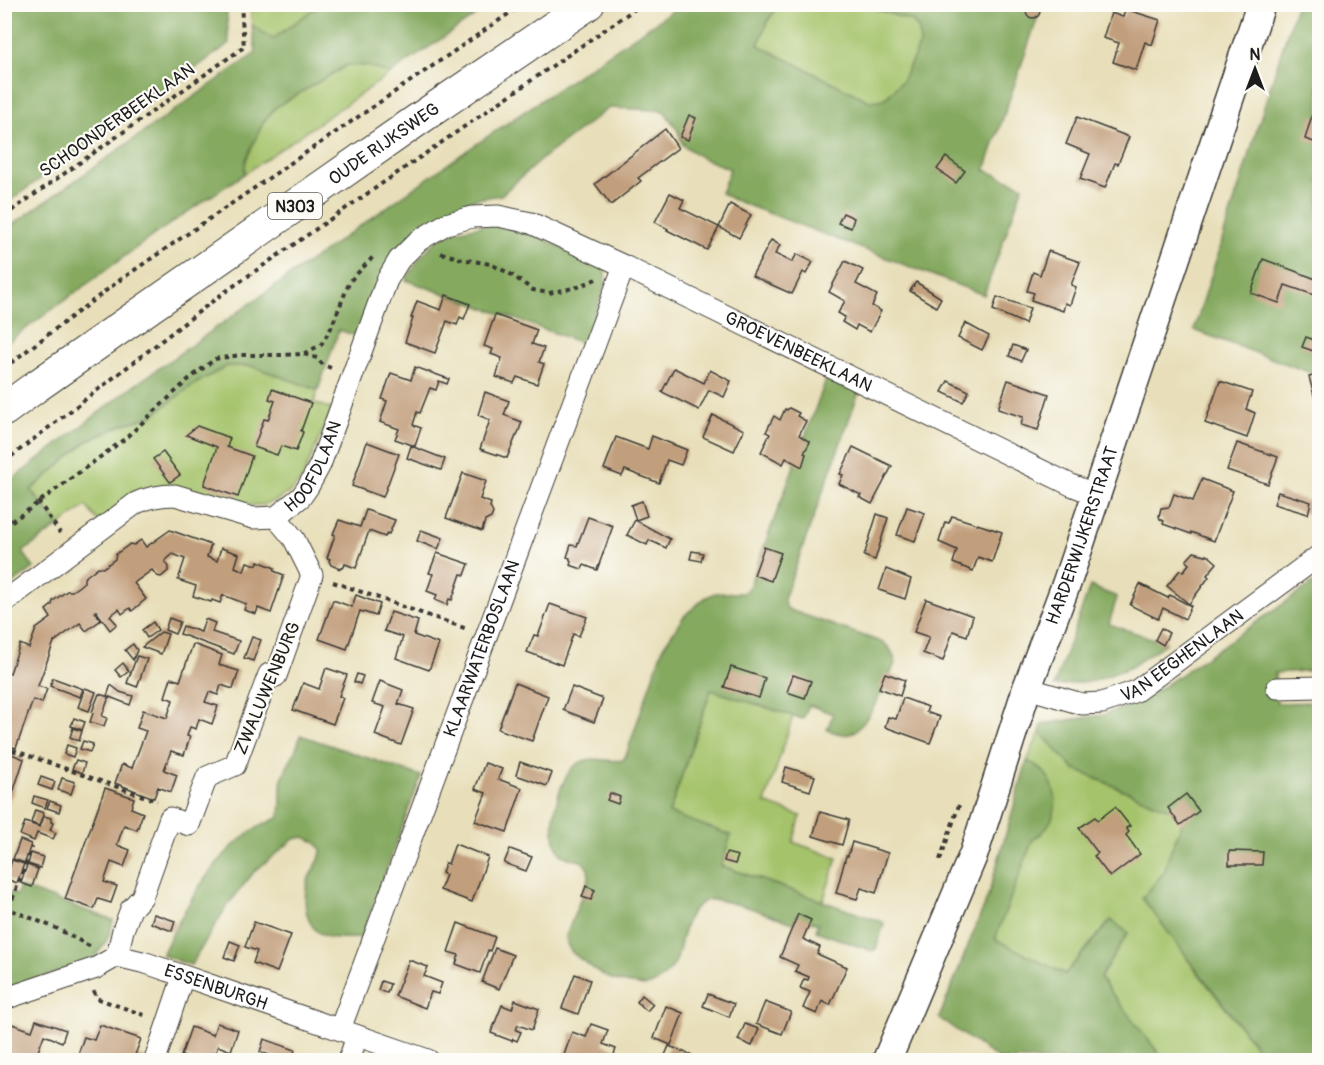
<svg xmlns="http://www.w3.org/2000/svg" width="1324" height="1065" viewBox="0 0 1324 1065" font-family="Pangolin,sans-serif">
	<rect width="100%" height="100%" fill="#fdfcf7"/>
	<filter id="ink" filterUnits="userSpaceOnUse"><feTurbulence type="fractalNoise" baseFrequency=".0167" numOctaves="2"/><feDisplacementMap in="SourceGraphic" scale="12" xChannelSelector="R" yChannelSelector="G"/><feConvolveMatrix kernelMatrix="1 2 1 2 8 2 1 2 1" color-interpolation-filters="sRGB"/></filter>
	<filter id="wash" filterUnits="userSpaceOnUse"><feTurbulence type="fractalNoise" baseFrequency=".008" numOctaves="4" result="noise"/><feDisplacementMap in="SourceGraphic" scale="24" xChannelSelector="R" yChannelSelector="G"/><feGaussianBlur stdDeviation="1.35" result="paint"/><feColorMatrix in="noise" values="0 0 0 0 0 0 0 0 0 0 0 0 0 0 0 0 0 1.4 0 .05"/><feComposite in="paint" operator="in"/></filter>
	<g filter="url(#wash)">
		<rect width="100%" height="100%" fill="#e8dfba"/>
		<g fill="#a5c36a" stroke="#607043" stroke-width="1.5">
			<polygon points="779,4 864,5 912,21 919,30 920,44 902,81 887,97 880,100 869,101 758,45 769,19"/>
			<polygon points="250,5 319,5 273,39 252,25"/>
			<polygon points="347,65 368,66 390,74 244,174 246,160 255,140 264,121 276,107"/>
			<polygon points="227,366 251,366 318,390 314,403 332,409 303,477 293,490 279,499 263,505 246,505 172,487 98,521 86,506 59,526 31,490 86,442 124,424 150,417 193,385"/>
			<polygon points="711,690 793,716 765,803 801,816 793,842 837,858 823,901 720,865 669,814"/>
			<polygon points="1040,732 1074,769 1185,816 1168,858 1165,871 1187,959 1266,1060 1164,1060 1099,978 1128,933 1111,920 1065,974 994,939 1033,839 1041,834 1041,769 1027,761"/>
		</g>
		<g fill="#84a95e" stroke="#50623d" stroke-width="1.5">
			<polygon points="5,4 226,5 229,44 5,204"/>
			<polygon points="319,5 491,5 390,74 368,66 347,65 276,107 264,121 255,140 246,160 244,174 158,232 5,344 5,230 256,53 252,25 273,39"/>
			<polygon points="681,5 779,5 769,19 758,45 869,101 880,100 887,97 902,81 920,44 919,30 912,21 864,5 1042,5 985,170 1023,186 984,295 734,200 721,193 730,169 702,158 683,145 677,129 664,111 638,109 609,108 544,157 501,195 475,199 446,213 422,227 357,336 339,330 318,390 251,366 227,366 193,385 150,417 124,424 86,442 31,490 59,526 23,552 34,568 5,589 5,485 128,390 459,156"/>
			<polygon points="1296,5 1319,5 1319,376 1194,330"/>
			<path d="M 490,224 L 530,233 L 605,267 L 605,285 L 585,344 L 406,280 C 414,266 425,249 439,239 C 453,229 474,228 490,224 Z"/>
			<path d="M 827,377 L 859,392 L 784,599 C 784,604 785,607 790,610 L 884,643 C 892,650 894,654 895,663 C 889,679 866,729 850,734 C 843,736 835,732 827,730 L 833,714 L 809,705 L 803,719 L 711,690 L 669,813 L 731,835 L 721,866 L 883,922 L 884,924 L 876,949 L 872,951 L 816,931 L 818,924 L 797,915 L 793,923 C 775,917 720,895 705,901 C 683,910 683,942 676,961 C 673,968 667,974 661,979 C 657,982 651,986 645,986 C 641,986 635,984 631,984 C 613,981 604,977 590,966 C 578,957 566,952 566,936 L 589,877 L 588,869 L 583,862 C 576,859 566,859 561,854 C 545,835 557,778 577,764 C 594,754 607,763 623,760 L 626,755 L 663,647 L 684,616 L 705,598 L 715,593 L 743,593 L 749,587 Z"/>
			<polygon points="1319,579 1319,670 1275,673 1277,703 1319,702 1319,1060 1266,1060 1142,898 1165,871 1168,858 1185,816 1074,769 1040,732 1042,724 1103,715 1133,704 1164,686"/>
			<polygon points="1090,586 1117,597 1109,624 1166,643 1131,667 1094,681 1054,686"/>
			<path d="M 300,735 L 421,776 L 361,938 C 349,938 334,940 323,935 C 305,927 303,901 307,884 C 310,870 321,864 321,849 L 315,842 L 304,837 L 294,839 L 254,872 L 227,906 L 191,965 L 162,955 C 183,911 210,860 250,832 C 259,826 270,822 279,817 C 283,805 279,792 282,779 C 287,763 297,754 300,735 Z"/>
			<path d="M 1027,761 C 1054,771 1064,804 1047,827 C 1043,833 1038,836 1033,839 L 995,939 L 1065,974 L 1111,920 L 1128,933 L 1100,978 L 1164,1060 L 1000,1060 L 939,1018 L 988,896 Z"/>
			<polygon points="20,887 113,920 110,933 104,945 90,962 5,989 4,891 17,895"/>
		</g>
		<g id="blocks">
			<g fill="#c19e7b">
				<circle cx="1033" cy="11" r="7"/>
				<polygon points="1125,9 1160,20 1152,45 1145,42 1136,70 1113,62 1119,43 1103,38 1111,13 1123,17"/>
				<polygon points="689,115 696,118 688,140 680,137"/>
				<polygon points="1312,115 1320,118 1320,144 1305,139"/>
				<polygon points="1077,117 1129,137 1118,164 1115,163 1105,188 1080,179 1090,154 1066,144"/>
				<polygon points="665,129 678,148 638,178 641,181 611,205 595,184"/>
				<polygon points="946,157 965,171 956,183 937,169"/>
				<polygon points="670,193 684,200 680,208 719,227 707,250 667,230 668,229 655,222"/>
				<polygon points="730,204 751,215 739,238 719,227"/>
				<polygon points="843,213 854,218 851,228 838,223"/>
				<polygon points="771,240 780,245 775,254 792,262 797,254 813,262 806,274 803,272 792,294 752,276"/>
				<polygon points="1048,251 1080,262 1071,285 1076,287 1070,305 1065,303 1063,311 1031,300 1034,293 1027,291 1033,272 1040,275"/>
				<polygon points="1263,259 1316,279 1320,271 1320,297 1285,285 1279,303 1251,293"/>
				<polygon points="845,261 863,270 856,284 877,295 872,306 881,311 870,332 857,325 855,330 842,322 845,317 838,313 845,301 829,292"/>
				<polygon points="916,282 941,298 936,307 910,291"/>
				<polygon points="446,295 470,304 464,319 460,317 457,325 447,321 435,353 405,342 413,318 411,318 417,301 441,310"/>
				<polygon points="997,297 1030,308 1025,324 993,310"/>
				<polygon points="495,315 537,330 532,344 544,348 539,362 544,364 537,384 517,377 514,383 496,377 502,358 491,354 493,349 484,346"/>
				<polygon points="965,323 989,336 982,350 958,338"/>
				<polygon points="1306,337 1320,342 1319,353 1302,347"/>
				<polygon points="1013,345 1026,350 1021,361 1009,356"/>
				<polygon points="415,367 449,379 447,384 439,381 436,390 430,388 420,413 417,412 413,425 421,428 415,446 395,439 399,429 380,422 387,401 382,399 391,373 411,380"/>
				<polygon points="674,368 704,383 710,370 731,381 724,397 709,390 699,410 662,392"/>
				<polygon points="1320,374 1320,398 1315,399 1309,377"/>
				<polygon points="1008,380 1049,394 1038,430 1021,425 1023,417 998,409"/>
				<polygon points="948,381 969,391 963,402 942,392"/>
				<polygon points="1220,381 1252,392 1246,409 1255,413 1247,438 1205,423"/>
				<polygon points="272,389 311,403 301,431 303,432 296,451 281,446 277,455 254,447 264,419 268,420 275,401 269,399"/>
				<polygon points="485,392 509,401 504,415 522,422 517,436 516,436 507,458 480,449 490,420 478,415"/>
				<polygon points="789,408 799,413 797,416 806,421 799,435 810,442 804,453 806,454 802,467 786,458 783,464 761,452 770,434 766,432 774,416 780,420 785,409 787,410"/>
				<polygon points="713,415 744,430 734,451 703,437"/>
				<polygon points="197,426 230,438 227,447 252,456 238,497 204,485 217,447 186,435"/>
				<polygon points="652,436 687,450 681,465 667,460 659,483 625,470 622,476 604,469 616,437 648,449"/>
				<polygon points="367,442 399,454 383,497 352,486"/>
				<polygon points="1237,443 1278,457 1268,484 1227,470"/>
				<polygon points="411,446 445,459 441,470 407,458"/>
				<polygon points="853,447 892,466 872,504 859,497 861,495 839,484 843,475 840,474"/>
				<polygon points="163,452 180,475 170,482 153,459"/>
				<polygon points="463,473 486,481 480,499 491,503 490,507 493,513 491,518 485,521 482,531 446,518"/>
				<polygon points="1202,479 1233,491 1214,541 1191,532 1191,534 1163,524 1164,521 1160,519 1159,516 1161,508 1169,507 1174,494 1193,501"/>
				<polygon points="1278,492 1311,502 1308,514 1274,504"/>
				<polygon points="642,501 647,516 636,520 631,505"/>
				<polygon points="907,507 925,513 915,541 897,535"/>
				<polygon points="366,510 395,520 389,534 387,533 385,537 369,531 356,568 345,564 344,567 340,569 331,565 329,561 330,559 327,558 335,535 333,534 339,520 360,527"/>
				<polygon points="877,514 888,518 875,560 864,556"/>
				<polygon points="952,516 1002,532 992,562 978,557 973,571 953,563 957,550 939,542 945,522 949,523"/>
				<polygon points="588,517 613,526 597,570 584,565 582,569 570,565 571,561 570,560 570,558 567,557 571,545 577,546"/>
				<polygon points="635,520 670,539 666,548 649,540 647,545 627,535"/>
				<polygon points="170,530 211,545 207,557 217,561 221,548 239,554 235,567 244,571 247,562 257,565 258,561 275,568 274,571 284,575 271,613 258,608 256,614 244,610 246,604 223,595 220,603 212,600 211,602 193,596 196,586 178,580 185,559 173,554 165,561 169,567 168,571 161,577 157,576 152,570 134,583 146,599 132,611 130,608 122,614 119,609 110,616 117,624 110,630 96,611 95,612 101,620 86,631 80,623 54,642 38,686 47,689 42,703 33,700 16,748 4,744 4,671 10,673 20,644 29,648 36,629 51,618 46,610 52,605 53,601 67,591 72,591 78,587 84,582 84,578 98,567 103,568 115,559 116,554 130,544 134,545 141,540 146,547"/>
				<polygon points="421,530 443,538 438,549 417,541"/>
				<polygon points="764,547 781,553 771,581 754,575"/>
				<polygon points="692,551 703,553 701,561 690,559"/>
				<polygon points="1194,552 1209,556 1217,563 1207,575 1209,577 1189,604 1167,586 1180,570 1183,572 1189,564 1186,561"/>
				<polygon points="437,553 469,564 465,575 461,574 452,600 449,599 447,605 435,600 437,595 427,591 433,574 429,573"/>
				<polygon points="886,569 911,579 905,599 879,590"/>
				<polygon points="1140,584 1168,598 1170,595 1191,606 1185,619 1163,608 1158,619 1130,605"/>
				<polygon points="356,595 380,604 376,616 360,611 347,649 319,639 333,600 352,607"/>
				<polygon points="926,599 973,616 967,636 953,631 943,661 923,653 929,637 914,632"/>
				<polygon points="550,604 587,617 579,636 573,634 562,665 527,652 534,635 538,636"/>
				<polygon points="391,612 418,621 414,635 439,644 429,670 396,658 403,637 384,631"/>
				<polygon points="169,618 180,622 175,634 165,630"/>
				<polygon points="205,619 215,623 212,632 239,641 234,654 180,634 183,626 201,632"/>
				<polygon points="153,622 158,630 147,638 142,630"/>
				<polygon points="1161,628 1169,633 1163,645 1155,640"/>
				<polygon points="161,632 168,634 161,654 142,647"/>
				<polygon points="252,637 261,640 253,661 244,658"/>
				<polygon points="133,644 137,650 133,660 125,650"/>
				<polygon points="193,644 222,655 219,665 239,671 233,689 221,685 218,695 209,692 205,702 218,706 212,724 199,719 196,729 190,727 187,736 190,737 184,755 171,751 164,770 177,775 171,792 158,787 154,798 115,783 122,764 132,768 146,731 137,728 143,710 167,718 173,700 165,697 171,678 180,681"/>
				<polygon points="137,656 147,659 137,687 127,683"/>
				<polygon points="123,663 129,671 121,677 115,670"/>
				<polygon points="731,667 765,678 759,698 724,687"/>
				<polygon points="326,668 347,675 339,696 343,698 333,724 293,710 303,683 319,689"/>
				<polygon points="885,673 905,680 900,696 879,688"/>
				<polygon points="357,674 363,676 360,684 354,682"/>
				<polygon points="793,675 811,681 805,698 787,692"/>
				<polygon points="53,678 83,689 80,697 50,686"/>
				<polygon points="380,681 403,690 398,704 414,709 401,745 375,735 385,707 372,703"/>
				<polygon points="515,683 548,696 532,741 498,729"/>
				<polygon points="111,685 120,692 133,696 130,705 107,696"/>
				<polygon points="572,687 603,699 594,722 563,710"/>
				<polygon points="85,688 96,692 89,711 78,707"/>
				<polygon points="99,694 109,697 102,716 107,718 104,726 90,722 93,713 92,712"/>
				<polygon points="903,698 928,707 926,712 940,717 930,743 885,727 888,717 896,719"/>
				<polygon points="74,718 85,722 82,730 71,726"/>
				<polygon points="73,728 82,731 79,741 70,737"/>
				<polygon points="83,741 93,744 90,752 80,749"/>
				<polygon points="67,745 76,748 73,757 64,754"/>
				<polygon points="4,751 24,759 12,796 11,796 5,811"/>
				<polygon points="76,760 85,763 82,773 72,769"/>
				<polygon points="520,762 552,773 547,786 516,775"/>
				<polygon points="485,763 502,769 498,779 522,788 507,832 475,821 486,793 475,789"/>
				<polygon points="786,767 815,776 810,791 782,782"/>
				<polygon points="41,777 55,782 52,790 38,785"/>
				<polygon points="62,778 75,782 71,794 58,790"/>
				<polygon points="105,788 134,798 131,808 143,813 137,830 124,825 117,845 130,850 124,867 111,862 104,882 117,886 111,903 98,899 94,909 65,899"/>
				<polygon points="610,793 620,797 618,804 607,800"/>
				<polygon points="1186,794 1199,811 1180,825 1168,808"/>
				<polygon points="34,796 48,800 45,808 32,803"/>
				<polygon points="50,801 61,805 59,812 47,808"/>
				<polygon points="1115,807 1130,826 1126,828 1129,832 1126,835 1140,854 1110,877 1094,856 1098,853 1079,828 1095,817 1098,820"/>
				<polygon points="35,810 44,813 39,826 31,823"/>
				<polygon points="820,812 849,820 842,845 813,836"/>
				<polygon points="44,816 51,818 51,822 53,823 50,830 56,833 53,839 37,833 34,841 20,835 25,822 40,827"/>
				<polygon points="20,840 31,844 25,863 13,859"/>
				<polygon points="852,842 888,853 876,893 861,888 857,899 836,893 846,856 848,856"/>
				<polygon points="455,844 488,857 472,902 440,890 446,875 442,873 445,863 448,864"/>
				<polygon points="510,849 532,857 526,871 504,863"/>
				<polygon points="1229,851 1263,852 1262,865 1229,865"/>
				<polygon points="31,853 43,857 40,868 28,864"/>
				<polygon points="726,853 738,856 735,864 724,861"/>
				<polygon points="12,860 24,864 17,883 6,879"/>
				<polygon points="27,865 38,869 32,887 21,883"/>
				<polygon points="586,886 595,890 591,900 582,897"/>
				<polygon points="154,914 175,921 172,931 151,923"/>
				<polygon points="798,914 811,920 803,939 820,947 817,954 847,967 830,1005 822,1001 817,1014 803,1008 810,992 800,988 804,979 808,980 809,977 795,971 798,965 780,957"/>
				<polygon points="254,922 291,935 277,972 253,963 257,951 245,947"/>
				<polygon points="458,923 495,937 490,951 488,950 480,973 456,964 459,955 448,952"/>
				<polygon points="230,941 240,945 234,961 224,957"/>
				<polygon points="495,948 513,955 499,989 482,982"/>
				<polygon points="409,960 428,967 424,976 442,983 438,994 431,992 425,1008 395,996"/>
				<polygon points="575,974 590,980 578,1014 562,1008"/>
				<polygon points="381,981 390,984 387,993 378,990"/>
				<polygon points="708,994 734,1004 729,1017 703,1006"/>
				<polygon points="642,995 653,1004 647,1011 637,1002"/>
				<polygon points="515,1000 539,1009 532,1030 518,1025 516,1030 521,1032 517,1041 513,1039 512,1041 491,1033 502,1005 512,1009"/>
				<polygon points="765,1002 791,1012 782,1034 756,1024"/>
				<polygon points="666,1006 683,1013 671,1045 654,1038"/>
				<polygon points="36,1020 66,1030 62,1042 44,1035 35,1060 4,1060 4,1046 12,1024 32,1031"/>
				<polygon points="217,1023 238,1030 231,1051 218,1046 213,1060 194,1060 181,1056 191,1027 213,1035"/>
				<polygon points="591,1024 608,1030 603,1044 616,1049 612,1060 571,1060 563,1058 572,1032 586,1037"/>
				<polygon points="745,1024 759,1029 752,1046 738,1040"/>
				<polygon points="100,1025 141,1039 135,1055 146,1058 145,1060 76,1060 84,1037 94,1040"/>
				<polygon points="264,1039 295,1050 291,1060 284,1060 260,1052"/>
				<polygon points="669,1046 699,1058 698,1060 663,1060"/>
			</g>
		</g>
	</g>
	<g filter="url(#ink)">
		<use href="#blocks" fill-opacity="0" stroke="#3b3934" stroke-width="1.5"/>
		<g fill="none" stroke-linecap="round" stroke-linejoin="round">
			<defs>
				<g id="street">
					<path id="s1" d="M 4,602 L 136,503 C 149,497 160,495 175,495 L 253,518 L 276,517 L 301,497 L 308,487 L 320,465 L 387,280 L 399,260 L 418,241 L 446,224 L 472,217 L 498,216 L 531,223 L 624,266 L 1071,485 L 1097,495"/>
					<path id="s2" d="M 1027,688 L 1082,704 L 1102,703 L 1136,691 L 1320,555"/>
					<polyline points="1277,688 1320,687"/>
					<polyline points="117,956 123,930 131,909 142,897 170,818 189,825 207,777 235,765 269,674 276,676 312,575 294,539 276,517"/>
					<path id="s3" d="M 4,999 L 96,968 L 117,956 L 146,963 L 428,1060"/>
					<path id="s4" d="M 340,1029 L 624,266"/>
					<polyline points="155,1060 183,977"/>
					<polyline points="349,1060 357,1036"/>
				</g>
				<g id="secondary">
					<path id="s5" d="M 887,1060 L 974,853 L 1027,688 L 1067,582 L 1261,4"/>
				</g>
				<g id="primary">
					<path id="s6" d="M 4,410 L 34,388 L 416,121 L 588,4"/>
				</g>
			</defs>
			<use href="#street" stroke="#3b3934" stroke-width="23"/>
			<use href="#secondary" stroke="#3b3934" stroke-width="31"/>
			<use href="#primary" stroke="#3b3934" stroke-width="34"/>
			<g stroke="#3b3934" stroke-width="4" stroke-dasharray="4.5 4.5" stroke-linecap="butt">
				<polyline points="4,216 244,47 241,4"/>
				<polyline points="441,253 462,259 490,264 509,273 533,290 549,293 578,287 596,279"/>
				<polyline points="304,354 317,358 323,365 331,368"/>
				<polyline points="4,368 120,280 523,4"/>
				<polyline points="4,462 222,294 642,4"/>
				<polyline points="38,501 60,533"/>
				<polyline points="4,527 7,524 24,513 126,438 189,379 215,359 240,355 281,355 303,354 321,345 331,328 350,281 373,257"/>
				<polyline points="333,582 467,629"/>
				<polyline points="4,747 157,801"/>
				<polyline points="940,860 959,805"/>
				<polyline points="4,907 58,929 91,947"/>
				<polyline points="4,915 9,908 32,847"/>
				<polyline points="94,991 96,998 147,1016"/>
			</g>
			<use href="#street" stroke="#fff" stroke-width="21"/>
			<use href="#secondary" stroke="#fff" stroke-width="28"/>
			<use href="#primary" stroke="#fff" stroke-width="32"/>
		</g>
	</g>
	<g text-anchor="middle" stroke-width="4.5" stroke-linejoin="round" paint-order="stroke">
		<rect fill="#fdfcf7" stroke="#605f5e" stroke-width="1.5" x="268" y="193" width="54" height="26" rx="4.5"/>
		<g font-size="16" font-weight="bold" fill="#1c1c1c">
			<text x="295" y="212">N303</text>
		</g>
		<g font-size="18" fill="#1c1c1c" stroke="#fdfcf7">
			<text transform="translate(117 120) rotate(-35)" y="6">SCHOONDERBEEKLAAN</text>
			<text dy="6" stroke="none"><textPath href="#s6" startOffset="464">OUDE RIJKSWEG</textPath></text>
			<text dy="6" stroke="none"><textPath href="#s1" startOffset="1042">GROEVENBEEKLAAN</textPath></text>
			<text dy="6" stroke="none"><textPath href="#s1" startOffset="374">HOOFDLAAN</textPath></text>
			<text dy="6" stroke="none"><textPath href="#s5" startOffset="560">HARDERWIJKERSTRAAT</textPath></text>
			<text dy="6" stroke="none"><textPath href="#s4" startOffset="406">KLAARWATERBOSLAAN</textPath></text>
			<text dy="6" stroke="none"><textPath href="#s2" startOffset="171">VAN EEGHENLAAN</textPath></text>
			<text transform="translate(267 688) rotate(-67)" y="6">ZWALUWENBURG</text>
			<text dy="6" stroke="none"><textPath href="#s3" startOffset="225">ESSENBURGH</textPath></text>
		</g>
	</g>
	<rect width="1324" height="1065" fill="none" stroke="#fdfcf7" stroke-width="24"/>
	<g transform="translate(1255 69)" stroke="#fdfcf7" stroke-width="4.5" paint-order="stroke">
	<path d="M0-4.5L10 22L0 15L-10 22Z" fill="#1c1c1c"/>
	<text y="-9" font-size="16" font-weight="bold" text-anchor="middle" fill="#1c1c1c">N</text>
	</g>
</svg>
